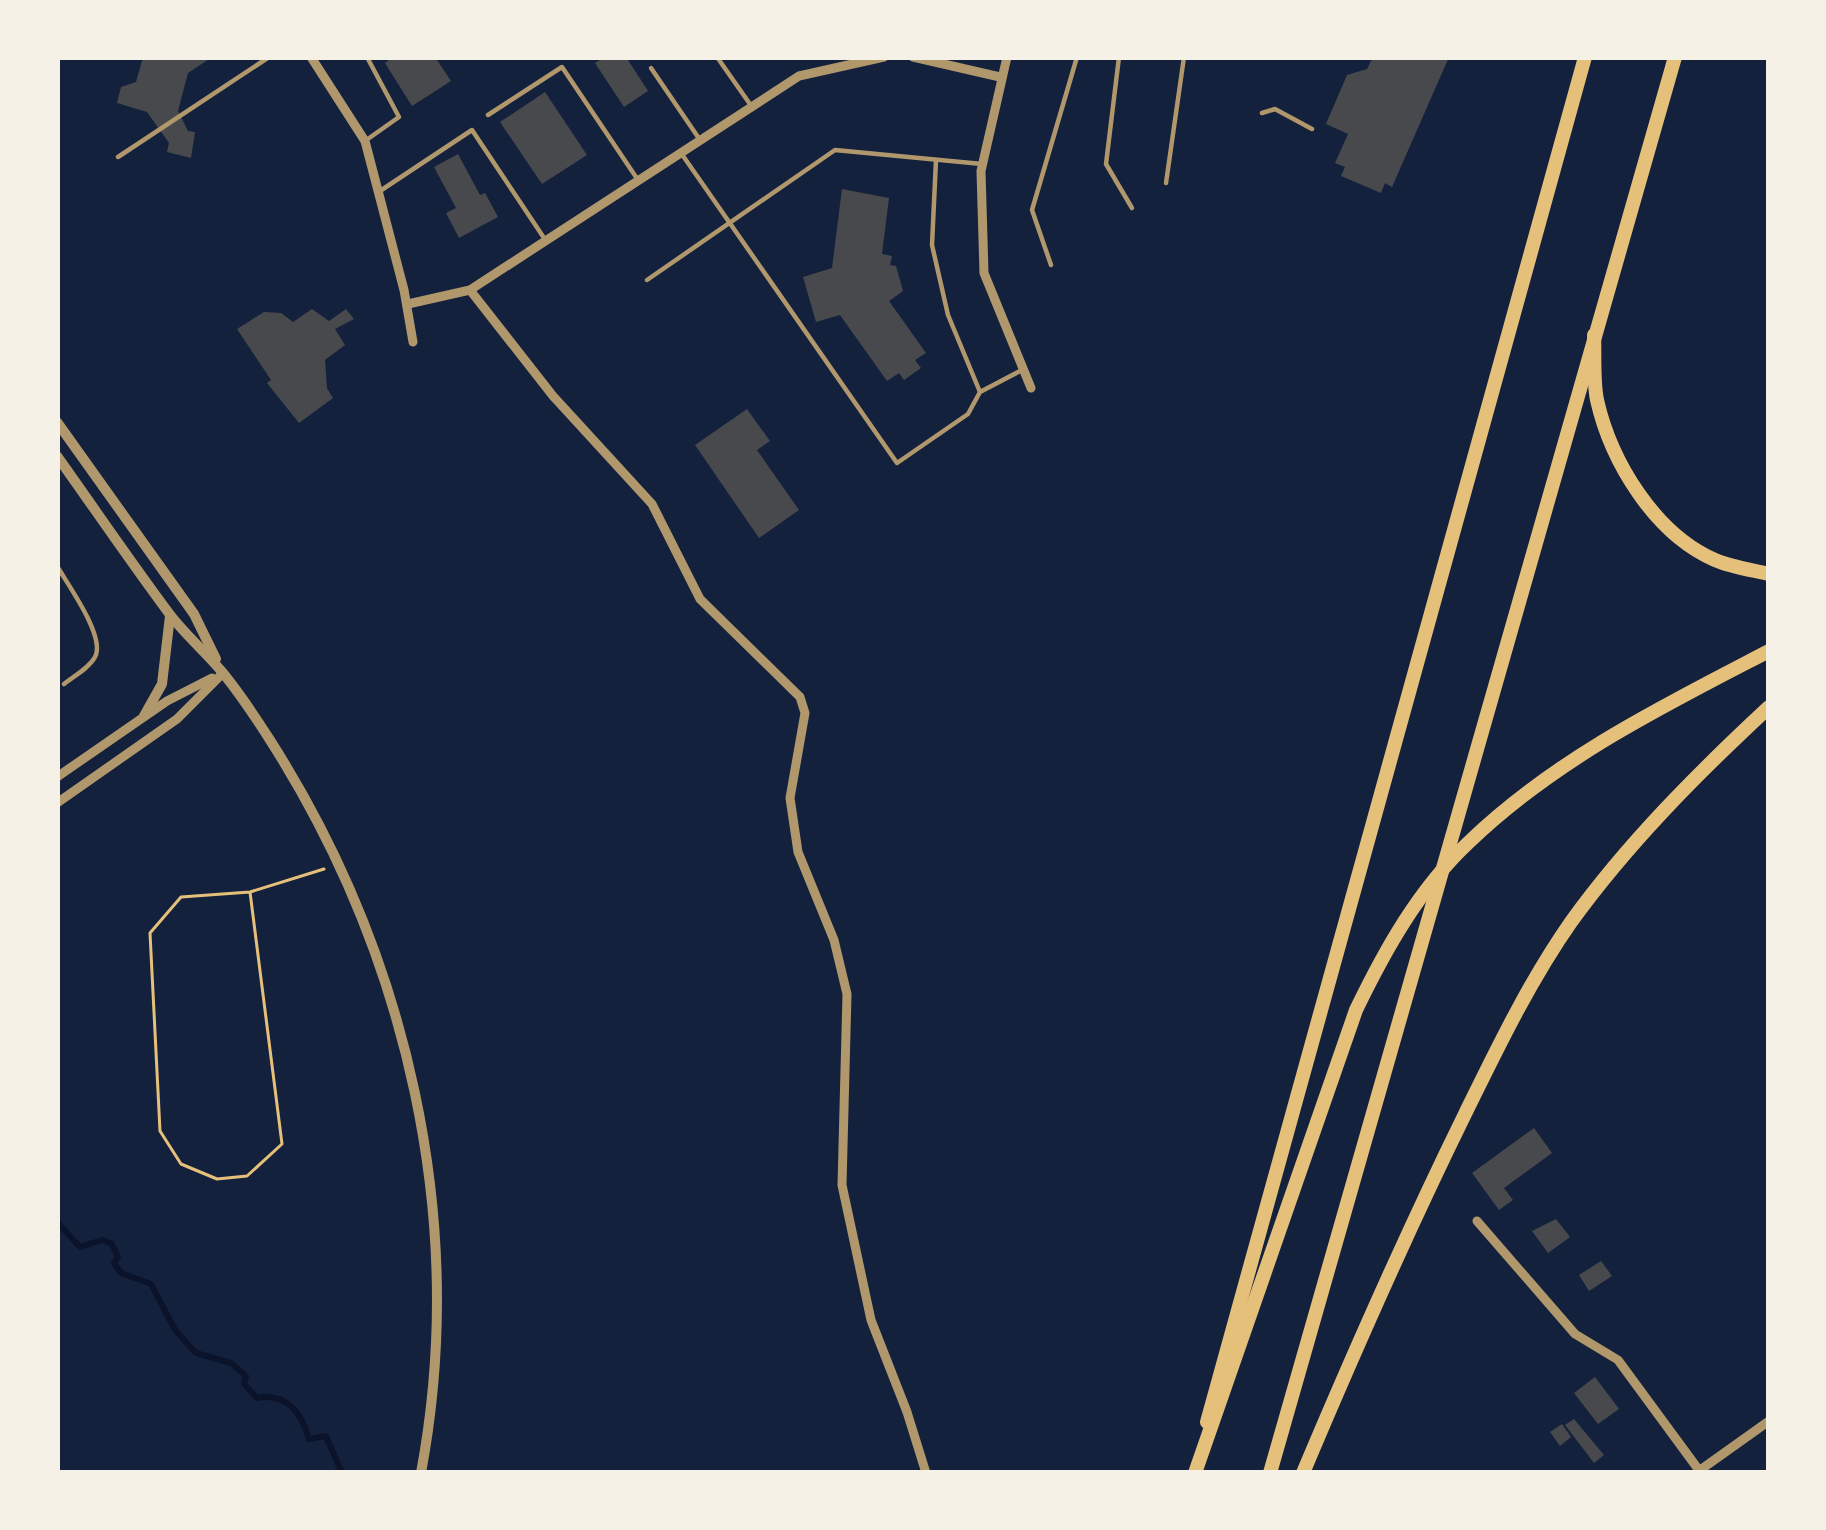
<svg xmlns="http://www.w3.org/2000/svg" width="1826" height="1530" viewBox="0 0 1826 1530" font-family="'Titillium Web',sans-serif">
	<rect width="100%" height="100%" fill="#14213d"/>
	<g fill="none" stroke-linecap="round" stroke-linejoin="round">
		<path stroke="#0b132b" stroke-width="6" d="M 57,1222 L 80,1247 L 102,1240 L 112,1244 L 118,1257 L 114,1263 L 121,1273 L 151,1284 L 175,1330 L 196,1353 L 231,1363 L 246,1376 L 244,1384 L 257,1398 C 286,1392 302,1413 309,1439 L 326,1436 L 342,1473"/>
	</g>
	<g fill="#48494c">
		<polygon points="143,57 212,57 188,73 178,111 188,131 195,132 191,158 167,152 169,143 147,112 117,103 121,87 136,82"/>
		<polygon points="393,57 435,57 451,81 412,106 385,63"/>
		<polygon points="605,57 626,57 648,91 624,107 595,63"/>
		<polygon points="1373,57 1449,57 1392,187 1385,183 1381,193 1341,176 1345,167 1335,163 1348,134 1326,124 1347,75 1367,69"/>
		<polygon points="545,92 587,155 542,184 500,122"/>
		<polygon points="458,154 480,195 485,193 498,217 459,238 446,213 456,208 434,167"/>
		<polygon points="842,189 889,198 882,254 892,256 890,265 896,266 903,291 889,301 926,353 915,360 921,368 904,380 899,373 887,381 840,315 816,322 803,277 832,268"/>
		<polygon points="312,309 329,321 346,309 354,319 335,329 345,345 325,360 327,388 333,398 299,423 267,383 271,380 237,329 264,312 281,313 293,322"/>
		<polygon points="747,409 770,441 757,450 799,510 759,538 695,445"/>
		<polygon points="1534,1128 1552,1153 1504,1188 1513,1200 1499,1210 1472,1173"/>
		<polygon points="1556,1219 1570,1237 1548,1253 1532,1231"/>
		<polygon points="1601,1261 1612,1276 1589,1291 1579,1275"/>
		<polygon points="1595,1377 1619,1409 1598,1424 1574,1393"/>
		<polygon points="1574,1419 1604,1455 1594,1463 1565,1425"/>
		<polygon points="1562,1424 1571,1437 1560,1446 1550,1432"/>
	</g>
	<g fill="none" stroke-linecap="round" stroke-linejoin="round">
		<polyline stroke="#e5c07b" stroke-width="3" points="250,892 282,1144 247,1176 217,1179 181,1164 160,1131 150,933 181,897 250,892 324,869"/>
		<g stroke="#b1986c" stroke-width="4.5">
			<polyline points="717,57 752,107"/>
			<polyline points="1119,57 1106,164 1132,208"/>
			<polyline points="651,68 700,140"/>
			<polyline points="1262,113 1275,109 1312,129"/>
			<polyline points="488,115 562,67 638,180"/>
			<polyline points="365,141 399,117 368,59 372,57"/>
			<polyline points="681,153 897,463 968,414 980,392 948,315 932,245 936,160"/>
			<polyline points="118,157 269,57"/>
			<polyline points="1166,183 1184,57"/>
			<polyline points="380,191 472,130 546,241"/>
			<polyline points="1051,265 1032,210 1077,57"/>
			<polyline points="647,280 835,150 982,164"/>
			<polyline points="980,392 1022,370"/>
			<path d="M 57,566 C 68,585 106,637 95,657 C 89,668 74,676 64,684"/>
		</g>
		<g stroke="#b1986c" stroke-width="9">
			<polyline points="311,57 365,141 404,290 413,342"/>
			<polyline points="913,57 1000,77"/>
			<polyline points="1007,57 981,171 984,273 1031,388"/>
			<polyline points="470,290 553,396 652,504 700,599 800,697 805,713 790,798 798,852 834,940 847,994 842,1185 871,1320 907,1412 926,1473"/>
			<polyline points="408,304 470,290 799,76 884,57"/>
			<polyline points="57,777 167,701 212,678"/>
			<polyline points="57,803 177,719 223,673"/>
			<polyline points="1477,1221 1575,1334 1618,1360 1701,1473"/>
			<polyline points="1696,1473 1769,1421"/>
		</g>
		<g stroke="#b1986c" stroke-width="10">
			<polyline points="57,422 194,614 216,659"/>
			<path d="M 57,456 C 94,508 130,561 168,612 C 184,634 206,652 223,673 C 240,694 256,718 270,740 C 408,956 468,1221 421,1473"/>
			<polyline points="144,716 162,684 170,616"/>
		</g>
		<g stroke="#e5c07b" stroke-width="14">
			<polyline points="1207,1422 1585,57"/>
			<polyline points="1270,1473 1675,57"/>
		</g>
		<g stroke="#e5c07b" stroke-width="14">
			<path d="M 1594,335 C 1595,356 1593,380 1597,400 C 1611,462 1655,534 1715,560 C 1731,567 1752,570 1769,574"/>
			<path d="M 1195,1473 L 1356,1010 C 1385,950 1419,889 1468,843 C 1555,759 1663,706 1769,651"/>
			<path d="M 1303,1473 C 1354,1352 1407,1232 1465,1114 C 1497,1049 1529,982 1571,922 C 1628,843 1698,773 1769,707"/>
		</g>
	</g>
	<rect width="1826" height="1530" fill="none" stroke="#f6f1e7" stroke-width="120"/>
</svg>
